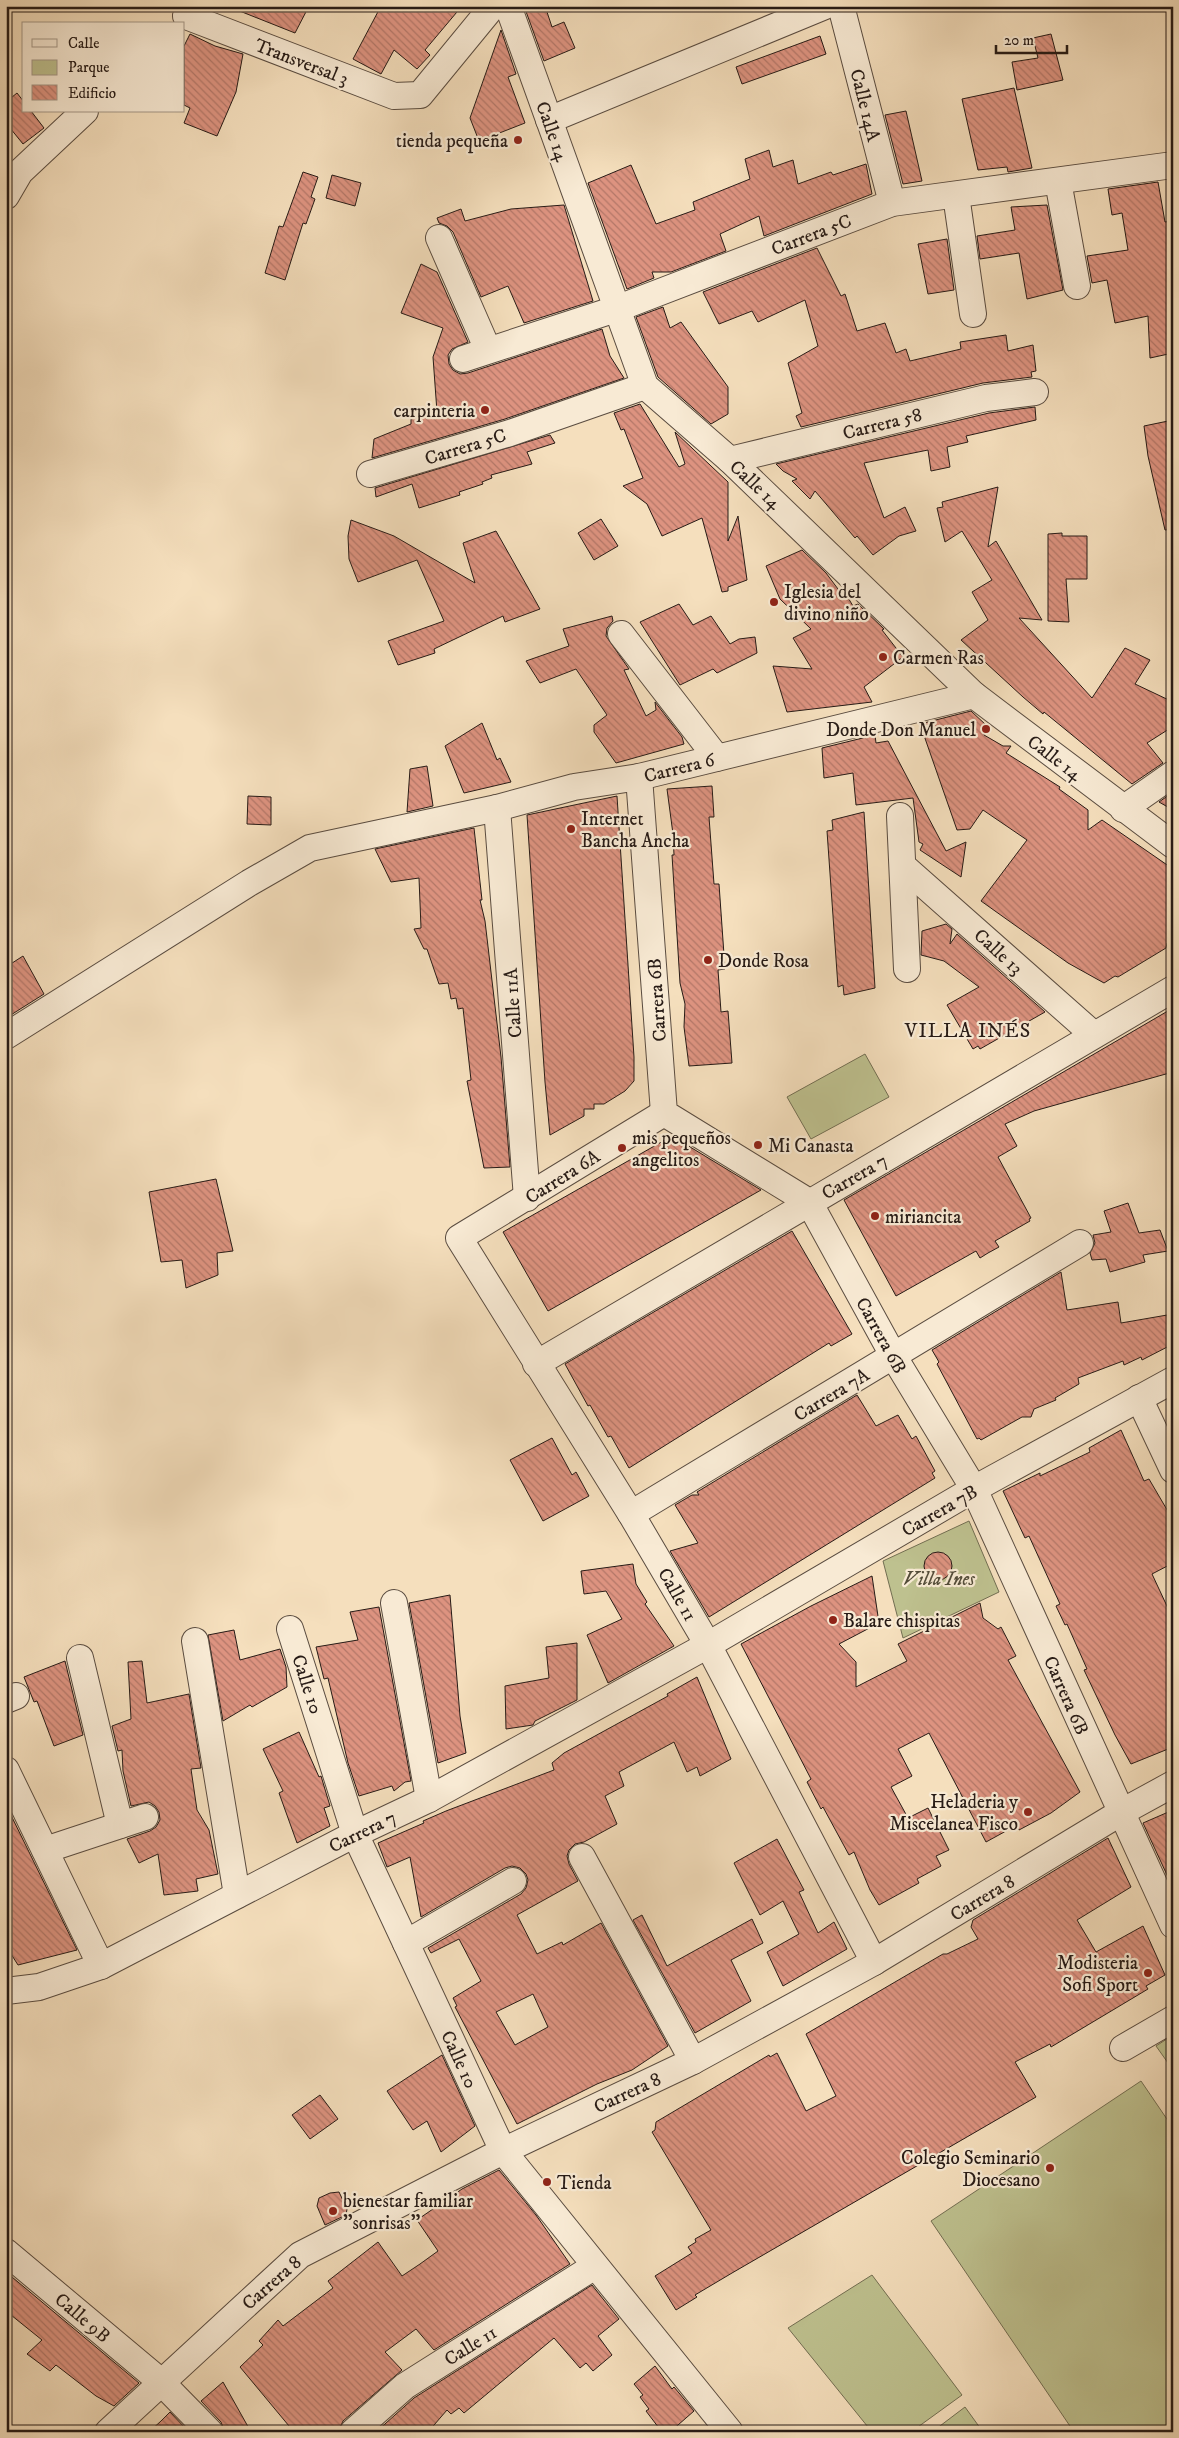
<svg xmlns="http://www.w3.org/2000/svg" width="1179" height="2438" viewBox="0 0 1179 2438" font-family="'IM FELL DW Pica',serif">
	<defs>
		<pattern id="building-back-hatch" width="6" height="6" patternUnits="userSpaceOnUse" patternTransform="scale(1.25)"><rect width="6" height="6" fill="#dd9380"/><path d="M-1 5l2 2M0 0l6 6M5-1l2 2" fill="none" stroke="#b37768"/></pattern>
	</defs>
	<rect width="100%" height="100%" fill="#f5dfbd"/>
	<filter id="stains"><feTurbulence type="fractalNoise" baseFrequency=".004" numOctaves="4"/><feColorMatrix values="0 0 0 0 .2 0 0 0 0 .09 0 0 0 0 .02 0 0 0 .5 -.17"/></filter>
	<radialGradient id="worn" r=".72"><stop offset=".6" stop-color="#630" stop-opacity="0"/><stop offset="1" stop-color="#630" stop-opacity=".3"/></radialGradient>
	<g fill="#bec18f" stroke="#726e52">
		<polygon points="865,1054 889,1097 811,1139 787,1097"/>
		<polygon points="969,1521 999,1592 903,1638 883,1561"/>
		<polygon points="1173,2035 1173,2070 1156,2046"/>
		<polygon points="1141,2081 1173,2128 1173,2432 1074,2432 931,2221"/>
		<polygon points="872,2275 962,2395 911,2432 872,2432 788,2328"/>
		<polygon points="965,2407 983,2432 932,2432"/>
	</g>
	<g fill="url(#building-back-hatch)" stroke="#271b16" fill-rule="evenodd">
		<polygon points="227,6 309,6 295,33"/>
		<polygon points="381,6 462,6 425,50 430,55 417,69 394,50 381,74 353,59"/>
		<polygon points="524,6 545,6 552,27 564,22 575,48 544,61"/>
		<polygon points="501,30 516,74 508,77 525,123 479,141 470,118"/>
		<polygon points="190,34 215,46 243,54 236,92 217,136 184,123 190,108 184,105 184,46"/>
		<polygon points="1051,34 1063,80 1017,90 1012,62 1038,58 1033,38"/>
		<polygon points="820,36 826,54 742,84 736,67"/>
		<polygon points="1014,88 1032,168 1008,172 1007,167 978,170 962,99"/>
		<polygon points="17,93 24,102 24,111 31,111 44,128 23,144 6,123 6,102"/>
		<polygon points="906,111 922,181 903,184 885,115"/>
		<polygon points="769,150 773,167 793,160 798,184 831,172 833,175 866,164 872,194 764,236 759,216 720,234 726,251 671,272 652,272 654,278 627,289 588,183 631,165 656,224 695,210 693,202 750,179 745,159"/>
		<polygon points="303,172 318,177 311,197 315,199 306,224 303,223 285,280 265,273 279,226 283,227"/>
		<polygon points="332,175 361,183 355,206 326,198"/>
		<polygon points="1158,182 1165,222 1171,221 1173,237 1173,353 1150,358 1148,316 1115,323 1107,280 1092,283 1087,256 1128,250 1122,213 1112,215 1108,189"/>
		<polygon points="564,205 593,301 524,323 508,286 481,297 453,232 447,226 439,223 437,218 461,209 465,221 511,209"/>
		<polygon points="1047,205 1063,290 1027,299 1019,253 980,259 977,236 1015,230 1011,207"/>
		<polygon points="947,239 954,290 928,294 918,244"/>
		<polygon points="817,248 841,296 845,294 857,331 885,323 896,353 906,349 910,361 961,349 960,342 1006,335 1008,351 1033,345 1036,371 1031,372 1032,377 983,383 801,427 796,416 802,413 788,363 818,346 805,300 758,322 752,311 719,324 703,292"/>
		<polygon points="421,264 437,272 468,342 452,349 448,355 449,364 453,370 460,374 468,373 602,329 610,356 624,378 505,419 372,458 374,439 411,424 411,419 437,412 433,357 443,328 401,313"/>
		<polygon points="663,307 670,328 681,322 728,387 728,414 711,424 658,377 636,317"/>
		<polygon points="640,404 679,467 685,464 675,432 728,482 728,541 738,516 747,580 728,587 728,591 722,592 702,518 662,536 647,504 623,486 643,478 624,429 621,430 614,413"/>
		<polygon points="1035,407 1036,420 966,436 968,442 947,447 950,467 931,471 928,450 864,463 884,518 905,507 916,531 899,536 873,555 857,536 855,538 815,491 810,499 792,481 797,479 783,471 776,464 989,413"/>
		<polygon points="1173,420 1173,529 1165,530 1148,456 1144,426"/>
		<polygon points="550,435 555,443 527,452 532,464 491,475 492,478 482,482 483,484 459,492 460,495 419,508 412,484 376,497 375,488"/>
		<polygon points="998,487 988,547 996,541 1042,620 1019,618 1092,698 1125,648 1150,660 1135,684 1173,702 1173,718 1169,729 1147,743 1163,763 1132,784 1044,712 1043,714 1023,697 961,640 988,620 972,592 992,580 962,531 945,542 937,508 943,507 942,502"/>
		<polygon points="601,519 618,546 594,560 578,533"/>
		<polygon points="351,520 394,536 475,583 463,543 496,531 540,609 505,622 503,616 434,649 435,653 398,665 388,641 444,621 417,560 358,582 349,559 348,536"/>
		<polygon points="1062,533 1062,536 1087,536 1087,579 1066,579 1069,622 1048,621 1048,534"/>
		<polygon points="802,550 826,573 844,597 847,596 853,606 858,604 884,629 882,630 903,657 864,687 872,702 787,712 773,666 812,669 793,638 811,629 780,599 766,566"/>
		<polygon points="679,604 693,625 711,616 730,644 739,639 755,637 757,653 717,673 713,669 680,685 640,622"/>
		<polygon points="612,616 613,621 607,628 606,636 629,669 624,670 646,716 656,710 655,702 682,737 684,744 616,763 594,732 594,725 607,715 576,669 540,683 526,661 569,646 563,629"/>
		<polygon points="971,711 986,725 984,735 1003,746 1011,746 1006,753 1060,787 1059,789 1088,810 1088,830 1102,820 1173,869 1173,943 1167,943 1166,948 1118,977 1115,976 1104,983 1068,963 981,901 1027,840 983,810 970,829 957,830 920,724"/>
		<polygon points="482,723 497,760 500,758 511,782 464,793 445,746"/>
		<polygon points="875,735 876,743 888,741 946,851 966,842 961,877 920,850 923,844 919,842 913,798 856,805 853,773 824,778 822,748"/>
		<polygon points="427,766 433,806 407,812 410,769"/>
		<polygon points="712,786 714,817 709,817 714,884 719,884 725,969 718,970 721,1012 728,1011 732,1063 689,1066 684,1027 685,1004 680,983 672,855 674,855 673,834 667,789"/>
		<polygon points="1173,792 1173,810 1159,802"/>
		<polygon points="248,796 271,797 271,825 247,824"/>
		<polygon points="617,796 634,1057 634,1081 625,1091 604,1104 594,1104 594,1109 584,1109 584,1116 550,1135 545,1082 527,815"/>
		<polygon points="864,812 875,988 844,995 843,985 838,987 827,831 833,830 832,820"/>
		<polygon points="474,828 482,900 480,900 485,921 501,1057 510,1167 484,1168 467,1081 471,1080 463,1008 458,1009 456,998 451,999 448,983 439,984 427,949 424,949 414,929 421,928 419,878 391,882 375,849"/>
		<polygon points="946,924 952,929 950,944 957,934 1045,1012 980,1049 978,1046 973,1049 947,1005 979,987 944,961 921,955 922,931"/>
		<polygon points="23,956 44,994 6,1018 6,967"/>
		<polygon points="1173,1008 1173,1072 1034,1111 1005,1124 1017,1146 998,1157 1031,1218 1029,1219 1030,1221 995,1241 999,1247 988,1253 980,1258 976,1251 896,1296 844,1200"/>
		<polygon points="672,1136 761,1190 548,1311 503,1232"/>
		<polygon points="216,1179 233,1251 217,1253 218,1275 186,1288 182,1260 161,1262 149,1192"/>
		<polygon points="1128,1203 1139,1233 1160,1230 1168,1251 1143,1255 1145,1262 1110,1272 1106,1259 1092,1260 1090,1253 1095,1243 1093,1235 1111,1232 1104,1211"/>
		<polygon points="792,1231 852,1334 831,1346 829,1343 629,1468 611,1436 608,1437 590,1405 588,1406 565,1364"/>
		<polygon points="1061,1272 1067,1310 1118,1302 1121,1323 1173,1314 1173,1344 1142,1360 1141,1357 1124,1365 1123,1361 1078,1378 1079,1384 1055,1398 1056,1400 1034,1409 1031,1417 1022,1417 981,1440 979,1438 977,1439 937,1364 939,1362 932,1350"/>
		<polygon points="857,1395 876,1426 898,1415 912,1439 916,1436 935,1471 932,1473 935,1478 709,1617 670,1551 698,1543 675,1505 692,1495 699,1495 697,1492"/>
		<polygon points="1121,1430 1144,1481 1149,1479 1173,1520 1173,1563 1152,1574 1173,1619 1173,1747 1131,1764 1115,1735 1084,1670 1087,1669 1067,1624 1065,1625 1056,1606 1060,1604 1029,1536 1025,1538 1003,1491 1040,1473 1040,1476 1090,1452 1089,1448"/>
		<polygon points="552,1438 572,1475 576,1472 589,1496 543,1521 510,1460"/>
		<circle cx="938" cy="1566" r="14"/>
		<polygon points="633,1564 636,1584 647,1602 645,1604 674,1646 608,1683 587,1635 622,1619 606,1591 584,1594 581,1571"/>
		<polygon points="872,1576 879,1623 839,1644 856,1662 856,1687 907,1661 898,1644 980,1603 983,1618 998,1629 1001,1627 1016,1656 1008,1660 1080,1792 1051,1813 1019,1830 1017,1825 986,1842 929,1733 898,1749 912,1776 891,1787 908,1818 928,1808 949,1850 936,1856 941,1866 917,1879 919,1883 879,1905 870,1890 854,1852 849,1855 823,1807 821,1809 807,1782 811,1779 741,1644 811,1606"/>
		<polygon points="450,1595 460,1716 466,1753 438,1763 409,1603"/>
		<polygon points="379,1607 411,1781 405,1782 394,1791 392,1786 359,1796 348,1763 328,1678 324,1679 316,1647 358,1640 350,1612"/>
		<polygon points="234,1630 240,1660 280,1649 286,1667 287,1687 252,1707 250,1705 223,1721 208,1635"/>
		<polygon points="577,1643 577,1700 535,1721 533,1725 506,1729 505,1686 549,1678 546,1647"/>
		<polygon points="65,1661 83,1735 54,1746 37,1701 34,1702 24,1677"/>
		<polygon points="142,1661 147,1703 189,1694 201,1768 191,1769 197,1810 209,1830 218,1874 196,1879 198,1891 164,1895 158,1854 139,1863 127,1839 150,1831 156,1827 160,1820 159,1812 155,1806 149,1802 131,1806 123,1771 122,1750 118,1751 112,1726 131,1719 128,1662"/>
		<path d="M 697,1677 L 731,1759 L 700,1776 L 697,1767 L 687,1772 L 674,1742 L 619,1772 L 624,1786 L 605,1796 L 617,1824 L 584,1842 L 575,1844 L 569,1850 L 567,1856 L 569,1864 L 578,1881 L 517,1915 L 537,1954 L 562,1942 L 563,1945 L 601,1923 L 668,2046 L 632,2070 L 597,2084 L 517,2124 L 455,2007 L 457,2006 L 453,1998 L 481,1981 L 459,1939 L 431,1953 L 428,1948 L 521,1894 L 526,1888 L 528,1880 L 526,1874 L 520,1868 L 512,1866 L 505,1868 L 421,1917 L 410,1857 L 387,1867 L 378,1843 L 424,1823 L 423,1821 L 446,1811 L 554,1770 L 552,1763 L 564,1753 L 668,1696 L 667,1694 ZM 533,1994 L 548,2027 L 515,2045 L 496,2012 Z"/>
		<polygon points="299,1732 319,1777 321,1776 330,1806 324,1808 330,1826 297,1843 279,1793 283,1791 263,1749"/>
		<polygon points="6,1805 77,1950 18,1965 6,1946"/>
		<polygon points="1173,1810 1173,1888 1143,1823"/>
		<polygon points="1108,1838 1131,1887 1077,1920 1096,1952 1143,1926 1165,1975 1146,1986 1148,1989 1051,2047 1050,2044 1015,2062 1036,2097 732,2273 695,2295 697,2297 676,2310 655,2276 692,2253 688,2247 696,2242 695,2239 711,2230 652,2132 655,2130 656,2122 769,2055 770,2057 777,2053 806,2111 836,2096 806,2034 943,1954 947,1954 978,1939 971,1927 973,1920"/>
		<polygon points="777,1839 804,1890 799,1892 818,1933 834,1922 847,1949 783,1986 767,1952 799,1934 783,1901 760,1915 734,1863"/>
		<polygon points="642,1915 667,1966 752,1919 763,1943 731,1960 751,2001 695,2033 633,1920"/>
		<polygon points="442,2055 475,2126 441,2152 427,2121 413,2130 387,2091"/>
		<polygon points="320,2095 338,2119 310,2139 292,2115"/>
		<polygon points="499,2170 536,2215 570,2264 434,2350 416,2329 385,2352 402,2370 343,2421 338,2432 294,2432 240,2367 263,2345 259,2341 278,2320 283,2326 333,2288 328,2281 378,2242 402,2276 420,2264 438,2251 417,2220 462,2189"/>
		<polygon points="339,2192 347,2209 346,2215 325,2225 317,2206 319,2198 330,2193"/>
		<polygon points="6,2272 139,2383 114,2406 96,2396 56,2365 50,2371 27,2354 42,2340 6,2311"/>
		<polygon points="592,2285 619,2319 598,2336 612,2355 593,2371 586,2363 580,2368 554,2338 464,2413 459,2408 451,2414 447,2410 428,2432 376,2432 414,2398"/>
		<polygon points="655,2366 672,2389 674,2387 694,2411 670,2432 662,2432 646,2411 649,2409 640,2397 643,2395 634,2384"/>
		<polygon points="223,2382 251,2432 225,2432 221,2422 201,2401"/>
		<polygon points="170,2412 189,2432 149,2432 161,2421"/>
	</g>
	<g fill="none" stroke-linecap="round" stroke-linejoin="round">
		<defs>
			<g id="minor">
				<polyline points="508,6 645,386 730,460 974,695 1173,845"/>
				<polyline points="841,6 892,203"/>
				<polyline points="186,16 394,96 420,95 493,6"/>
				<polyline points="549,120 825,6"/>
				<polyline points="1058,181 1077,286"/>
				<polyline points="956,195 973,314"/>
				<polyline points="6,196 20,172 85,111"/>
				<polyline points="439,238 488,350"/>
				<polyline points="463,359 616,309 892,203 1173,165"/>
				<polyline points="730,460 986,398 1035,392"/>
				<polyline points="370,474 510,433 645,386"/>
				<polyline points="621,634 717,758"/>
				<polyline points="639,777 664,1113 809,1202 894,1357 974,1489 1173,1925"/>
				<polyline points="497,808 527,1198"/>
				<polyline points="1123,809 1173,774"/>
				<polyline points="900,816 907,969"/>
				<polyline points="904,867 1094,1035"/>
				<polyline points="6,1036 249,883 310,848 497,808 574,787 639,777 974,695"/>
				<polyline points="664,1113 459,1238 631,1514 708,1645 874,1962"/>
				<polyline points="536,1364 1173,989"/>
				<polyline points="1139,1398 1173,1470"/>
				<polyline points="631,1514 1080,1243"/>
				<polyline points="394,1603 429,1799"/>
				<polyline points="290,1629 355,1834 503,2151 730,2432"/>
				<polyline points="195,1641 237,1895"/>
				<polyline points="80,1658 120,1825"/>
				<polyline points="6,1700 16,1696"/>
				<polyline points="6,1770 101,1966"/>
				<polyline points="45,1850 145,1817"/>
				<polyline points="582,1857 693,2061"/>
				<polyline points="406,1943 513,1881"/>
				<polyline points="6,1991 39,1987 101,1966 355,1834 429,1799 708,1645 974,1489 1173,1380"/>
				<polyline points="1123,2048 1173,2019"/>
				<polyline points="6,2252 160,2381 210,2432"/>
				<polyline points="108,2432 300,2255 503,2151 693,2061 874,1962 1120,1813 1173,1784"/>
				<polyline points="353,2432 405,2386 595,2266"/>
			</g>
		</defs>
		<use href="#minor" stroke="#5a4c40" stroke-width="28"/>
		<use href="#minor" stroke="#f8ead4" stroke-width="26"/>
	</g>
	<g fill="#8f2418" stroke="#f8ead4" stroke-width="2">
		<circle cx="518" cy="140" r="5"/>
		<circle cx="485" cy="410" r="5"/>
		<circle cx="774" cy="602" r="5"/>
		<circle cx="883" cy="657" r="5"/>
		<circle cx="986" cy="729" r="5"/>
		<circle cx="571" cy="829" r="5"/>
		<circle cx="708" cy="960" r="5"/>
		<circle cx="758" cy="1145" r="5"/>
		<circle cx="622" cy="1148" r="5"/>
		<circle cx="875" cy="1216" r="5"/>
		<circle cx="833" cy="1620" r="5"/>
		<circle cx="1028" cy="1812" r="5"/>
		<circle cx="1148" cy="1973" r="5"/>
		<circle cx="1050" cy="2168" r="5"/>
		<circle cx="547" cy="2182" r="5"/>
		<circle cx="333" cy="2211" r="5"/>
	</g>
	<g text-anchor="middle" stroke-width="4.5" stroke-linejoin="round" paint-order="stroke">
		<g font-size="19" fill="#271b16" stroke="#f8ead4">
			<text transform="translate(302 61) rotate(21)" y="7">Transversal 3</text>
			<text transform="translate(866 105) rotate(76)" y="7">Calle 14A</text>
			<text transform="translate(553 131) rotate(70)" y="7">Calle 14</text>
			<text transform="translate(811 234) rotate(-21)" y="7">Carrera 5C</text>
			<text transform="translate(882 423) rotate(-14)" y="7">Carrera 58</text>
			<text transform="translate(465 446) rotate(-17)" y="7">Carrera 5C</text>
			<text transform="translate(756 484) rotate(43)" y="7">Calle 14</text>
			<text transform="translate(1055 757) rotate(37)" y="7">Calle 14</text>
			<text transform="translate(679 767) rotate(-14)" y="7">Carrera 6</text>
			<text transform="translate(999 951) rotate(42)" y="7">Calle 13</text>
			<text transform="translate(656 1000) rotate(-94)" y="7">Carrera 6B</text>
			<text transform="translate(512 1003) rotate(-94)" y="7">Calle 11A</text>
			<text transform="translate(562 1176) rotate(-32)" y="7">Carrera 6A</text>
			<text transform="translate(854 1176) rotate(-30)" y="7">Carrera 7</text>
			<text transform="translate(882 1335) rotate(61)" y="7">Carrera 6B</text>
			<text transform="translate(831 1394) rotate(-31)" y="7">Carrera 7A</text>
			<text transform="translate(939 1510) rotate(-30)" y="7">Carrera 7B</text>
			<text transform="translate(678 1594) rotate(60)" y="7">Calle 11</text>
			<text transform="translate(308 1684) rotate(72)" y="7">Calle 10</text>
			<text transform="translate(1067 1695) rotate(66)" y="7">Carrera 6B</text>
			<text transform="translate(362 1831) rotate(-26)" y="7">Carrera 7</text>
			<text transform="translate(982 1897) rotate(-31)" y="7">Carrera 8</text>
			<text transform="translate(460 2059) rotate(65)" y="7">Calle 10</text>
			<text transform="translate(627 2092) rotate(-25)" y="7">Carrera 8</text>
			<text transform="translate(271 2282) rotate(-41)" y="7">Carrera 8</text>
			<text transform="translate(83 2317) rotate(40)" y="7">Calle 9B</text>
			<text transform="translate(470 2345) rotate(-32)" y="7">Calle 11</text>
		</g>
		<g font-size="19" fill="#271b16" stroke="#f8ead4" text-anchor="start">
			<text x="508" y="147" text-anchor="end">tienda pequeña</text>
			<text x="475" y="417" text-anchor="end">carpinteria</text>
			<text x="784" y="598">Iglesia del<tspan x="784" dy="22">divino niño</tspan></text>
			<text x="893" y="664">Carmen Ras</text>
			<text x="976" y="736" text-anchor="end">Donde Don Manuel</text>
			<text x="581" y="825">Internet<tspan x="581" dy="22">Bancha Ancha</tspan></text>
			<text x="718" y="967">Donde Rosa</text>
			<text x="632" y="1144">mis pequeños<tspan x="632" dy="22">angelitos</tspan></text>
			<text x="768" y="1152">Mi Canasta</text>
			<text x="885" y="1223">miriancita</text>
			<text x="843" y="1627">Balare chispitas</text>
			<text x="1018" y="1808" text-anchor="end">Heladeria y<tspan x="1018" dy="22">Miscelanea Fisco</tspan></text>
			<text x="1138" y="1969" text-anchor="end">Modisteria<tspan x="1138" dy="22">Sofi Sport</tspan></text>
			<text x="1040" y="2164" text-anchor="end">Colegio Seminario<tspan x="1040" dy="22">Diocesano</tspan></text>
			<text x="557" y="2189">Tienda</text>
			<text x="343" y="2207">bienestar familiar<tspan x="343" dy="22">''sonrisas''</tspan></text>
		</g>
		<g font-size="19" font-style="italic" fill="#544d3a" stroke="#f8ead4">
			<text x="939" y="1585">Villa Ines</text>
		</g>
		<g font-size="20" letter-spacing="1" fill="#271b16" stroke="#f8ead4">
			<text x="968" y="1037">VILLA INÉS</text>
		</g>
	</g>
	<rect width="1179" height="2438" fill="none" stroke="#f5dfbd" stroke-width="25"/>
	<rect x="8" y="8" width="1164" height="2423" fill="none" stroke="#271b16" stroke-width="2.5"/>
	<rect x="12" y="12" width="1154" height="2413" fill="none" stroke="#271b16"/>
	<rect x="22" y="22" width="162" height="90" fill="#f8ead4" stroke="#a49788"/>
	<rect x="32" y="39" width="25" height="8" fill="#f8ead4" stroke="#a49788"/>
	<text x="68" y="48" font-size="15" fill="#271b16">Calle</text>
	<rect x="32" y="60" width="25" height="15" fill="#bec18f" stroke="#a49788"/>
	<text x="68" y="72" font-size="15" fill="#271b16">Parque</text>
	<rect x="32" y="85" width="25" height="15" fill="url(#building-back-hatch)" stroke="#a49788"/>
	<text x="68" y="98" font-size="15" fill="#271b16">Edificio</text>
	<path d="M996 45v8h71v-8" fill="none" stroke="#271b16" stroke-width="2.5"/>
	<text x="1004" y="45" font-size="15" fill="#271b16" stroke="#f8ead4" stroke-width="4" paint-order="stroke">20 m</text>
	<rect width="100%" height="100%" filter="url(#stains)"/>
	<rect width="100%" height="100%" fill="url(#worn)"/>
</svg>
